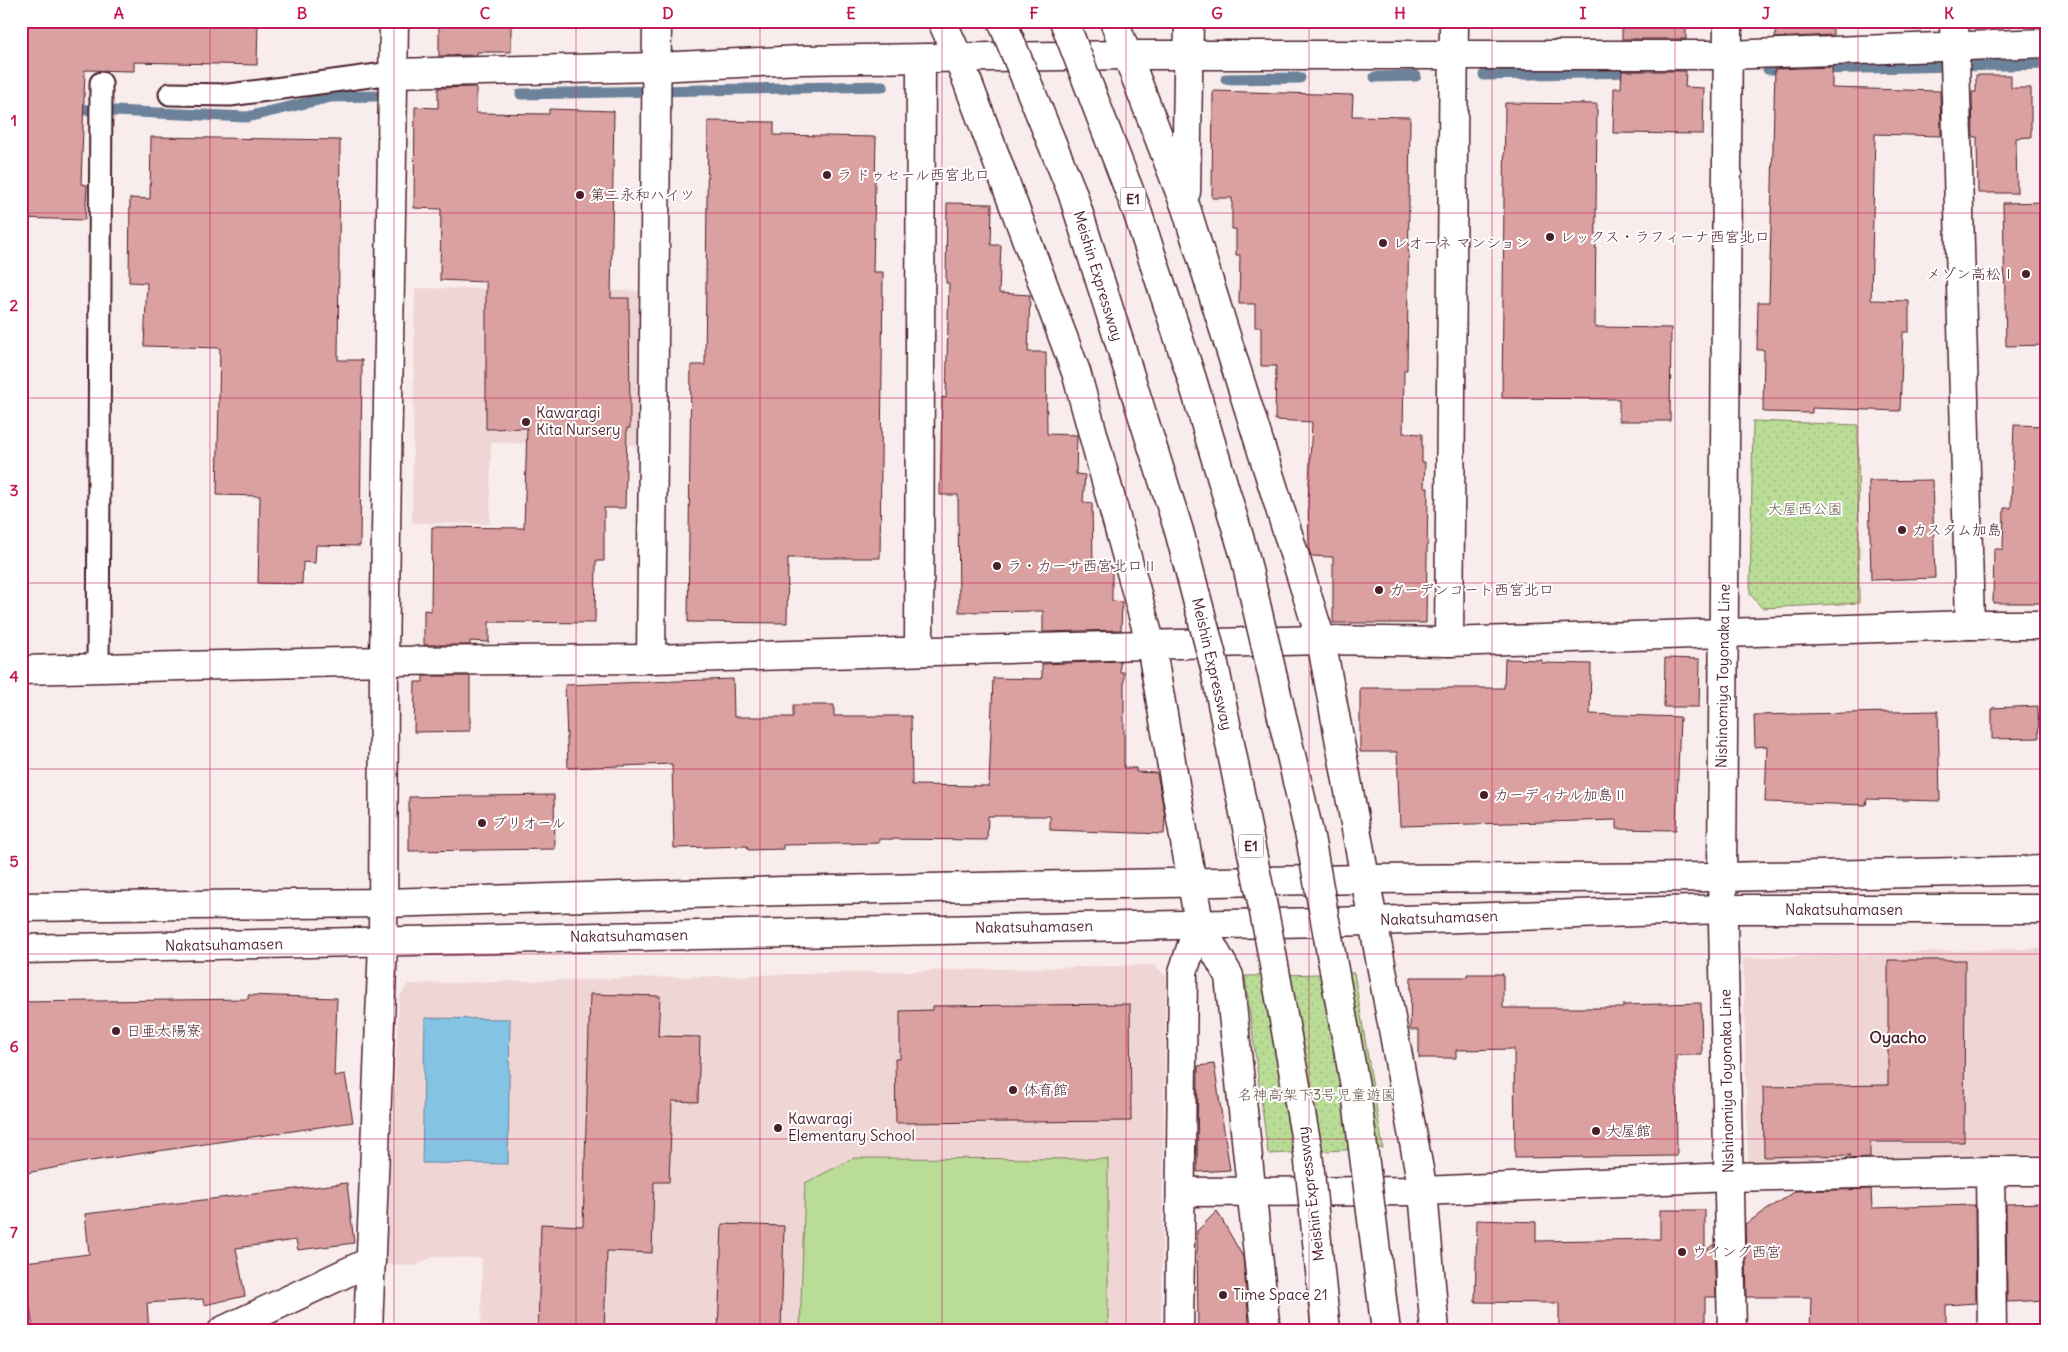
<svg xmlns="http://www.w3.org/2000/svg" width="2068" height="1352" viewBox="0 0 2068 1352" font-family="Delius,'Klee One',sans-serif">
	<defs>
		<pattern id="park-dots" width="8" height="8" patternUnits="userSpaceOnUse" patternTransform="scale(1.25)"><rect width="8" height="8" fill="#b9dc96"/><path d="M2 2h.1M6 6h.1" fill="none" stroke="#a1bc81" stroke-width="1.8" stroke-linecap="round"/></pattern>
	</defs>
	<rect width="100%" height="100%" fill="#f8ecec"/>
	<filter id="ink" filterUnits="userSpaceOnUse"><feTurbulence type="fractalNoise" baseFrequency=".02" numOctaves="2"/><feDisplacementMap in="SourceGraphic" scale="10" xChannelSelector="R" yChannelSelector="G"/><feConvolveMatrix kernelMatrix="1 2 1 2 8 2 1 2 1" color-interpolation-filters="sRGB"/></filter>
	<g filter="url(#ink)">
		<g fill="#efd6d5">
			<polygon points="415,288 641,291 639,445 491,443 490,524 412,523"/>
			<polygon points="2047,948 2047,1154 1748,1162 1743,958"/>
			<polygon points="1153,965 1166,975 1161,1331 481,1331 482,1258 433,1257 414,1266 385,1264 399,998 408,984"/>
		</g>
		<polygon fill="#b9dc96" stroke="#827e60" points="854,1158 1108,1159 1108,1331 800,1331 805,1183"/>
		<g fill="url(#park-dots)" stroke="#827e60">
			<polygon points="1753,421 1858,425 1859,603 1762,608 1750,594"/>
			<polygon points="1354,973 1383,1148 1268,1154 1245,976"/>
		</g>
		<polygon fill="#83c4e4" stroke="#6c829a" points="425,1018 510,1019 508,1164 422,1163"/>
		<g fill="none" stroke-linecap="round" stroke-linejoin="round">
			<g stroke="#6c829a" stroke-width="11">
				<polyline points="1768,69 1790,69"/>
				<polyline points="1819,69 2047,64"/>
				<polyline points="1484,75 1637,72"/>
				<polyline points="1375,77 1416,76"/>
				<polyline points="1226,79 1300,78"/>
				<polyline points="521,94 883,86"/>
				<polyline points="69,109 247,117 331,97 375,96"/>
			</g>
		</g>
		<g fill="#dba1a0" stroke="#4a1f2b">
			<polygon points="21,21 258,21 257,65 134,62 134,71 85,70 81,184 87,185 85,220 21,218 24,69 21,69"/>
			<polygon points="439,21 511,21 511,52 477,52 477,55 439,56"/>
			<rect x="1622" y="21" width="64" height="18"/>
			<polygon points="1776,21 1833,21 1833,35 1775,38"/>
			<polygon points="1832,67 1832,88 1940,91 1941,136 1875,134 1871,300 1909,301 1909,332 1903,332 1900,411 1812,408 1812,413 1763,412 1764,350 1757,350 1758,302 1769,302 1775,69"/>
			<polygon points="1622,71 1686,71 1685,87 1704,88 1703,134 1613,133 1614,88 1621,88"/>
			<polygon points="1976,75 2011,75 2011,88 2031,88 2031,137 2016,138 2017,193 1978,193 1977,137 1973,137 1972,92 1976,92"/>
			<polygon points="476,87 476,113 549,114 549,109 614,111 611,298 629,298 630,428 627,428 625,508 604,508 604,561 596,561 595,623 489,622 489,642 470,641 470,645 424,645 424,610 431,611 432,527 524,528 527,428 486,429 486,282 440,280 441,209 414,208 415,107 438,108 438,88"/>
			<polygon points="1213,91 1353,95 1352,116 1410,117 1407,370 1404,370 1403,433 1422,434 1422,462 1425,462 1424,488 1428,488 1426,623 1333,623 1333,557 1311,556 1309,550 1308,501 1312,422 1275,420 1276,366 1261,366 1261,327 1255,327 1255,304 1239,304 1240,255 1236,255 1236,229 1232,229 1232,198 1212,198"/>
			<polygon points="1505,103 1597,104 1595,327 1671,328 1670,421 1619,421 1619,399 1502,398"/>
			<polygon points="708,121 774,122 774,135 876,137 873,272 883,272 880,558 788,558 787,623 688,622 691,365 705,365"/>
			<polygon points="151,137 340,140 338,360 362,360 360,546 316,545 315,563 303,562 302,584 258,583 260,496 217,495 220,348 144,346 147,283 129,282 130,198 150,199"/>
			<polygon points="2047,202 2047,345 2006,346 2003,203"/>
			<polygon points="947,203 992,204 991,245 1001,245 999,293 1030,295 1028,352 1046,352 1047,434 1077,435 1076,474 1085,475 1083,502 1092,503 1093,566 1112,566 1112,601 1122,602 1121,630 1043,632 1043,611 959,612 958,495 940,495 942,397 946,398 949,283 946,283"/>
			<polygon points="2014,425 2047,426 2047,603 1993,603 1994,549 2003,549 2004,508 2011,508"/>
			<polygon points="1932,480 1935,578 1871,580 1869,481"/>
			<polygon points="1665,658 1700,659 1699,707 1664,707"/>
			<polygon points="1505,659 1542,660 1542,663 1591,664 1590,714 1680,717 1676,830 1617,829 1617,820 1400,826 1397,752 1360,752 1360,688 1504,688"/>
			<polygon points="1120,661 1120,672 1124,672 1124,768 1136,768 1136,772 1157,773 1165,816 1164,834 1050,830 1050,816 988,816 987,840 879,839 879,843 783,845 783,849 748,850 747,846 674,848 672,764 568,768 565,685 733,679 734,717 793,717 793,705 834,705 834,716 911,716 912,785 989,786 993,678 1042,679 1042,664"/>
			<polygon points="423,676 470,676 470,731 414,732 415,682 423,682"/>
			<polygon points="2038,706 2039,738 1992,739 1992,708"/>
			<polygon points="1938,711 1940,801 1867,799 1866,805 1765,802 1767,746 1755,747 1754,715"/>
			<polygon points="554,795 555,849 409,851 409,797"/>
			<polygon points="1888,960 1965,960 1964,1142 1870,1142 1870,1158 1845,1159 1851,1155 1764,1157 1763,1087 1888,1085"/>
			<polygon points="1467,974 1503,974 1503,1008 1623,1008 1623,1005 1701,1003 1702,1055 1676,1055 1677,1156 1515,1158 1514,1049 1456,1050 1456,1058 1419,1058 1419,1030 1410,1030 1411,977 1467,977"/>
			<polygon points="590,994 660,996 658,1036 700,1037 698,1102 672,1101 669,1182 654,1182 652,1253 607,1251 604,1331 538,1331 541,1224 583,1226"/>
			<polygon points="248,995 337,998 334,1076 345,1074 353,1122 91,1161 21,1174 21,1002 248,999"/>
			<polygon points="1130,1004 1131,1121 896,1123 895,1059 900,1059 900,1011 933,1010 933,1006"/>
			<polygon points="1214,1064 1230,1170 1197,1172 1198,1066"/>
			<polygon points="347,1183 354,1243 298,1250 296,1240 236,1248 245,1296 204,1305 203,1299 147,1303 149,1331 33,1331 25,1262 89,1254 85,1214"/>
			<polygon points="1871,1189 1872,1208 1975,1205 1976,1303 1946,1305 1946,1331 1810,1331 1811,1297 1747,1297 1745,1224 1796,1191"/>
			<polygon points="2047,1203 2047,1300 2007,1302 2006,1204"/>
			<polygon points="1660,1210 1705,1210 1705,1251 1714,1244 1716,1297 1705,1297 1705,1331 1559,1331 1559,1303 1475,1302 1477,1220 1536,1222 1536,1241 1660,1239"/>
			<polygon points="1217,1211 1243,1257 1250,1331 1198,1331 1197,1231"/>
			<polygon points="722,1224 784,1226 781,1331 718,1331"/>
		</g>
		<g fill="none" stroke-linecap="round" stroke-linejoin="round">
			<defs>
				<g id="lane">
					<polyline points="170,94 230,95 392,73"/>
					<polyline points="98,669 101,83"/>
				</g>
				<g id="street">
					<polyline points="942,21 959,59 1076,372 1151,645 1199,923 1229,976 1266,1331"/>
					<polyline points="1114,21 1186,208 1321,640 1423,1191 1435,1331"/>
					<polyline points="1954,21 1970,625"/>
					<polyline points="392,73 656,67 801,60 1129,55 1727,55 2047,43"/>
					<polyline points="1186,192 1189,21"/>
					<polyline points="1449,642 1454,21"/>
					<polyline points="919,651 921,59"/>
					<polyline points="651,659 657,21"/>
					<polyline points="21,670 384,661 651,659 1321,640 1449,642 1970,625 2047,625"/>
					<polyline points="1990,1171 2047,1171"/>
					<polyline points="1181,1192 1423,1191 1729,1177 1990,1171 1992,1331"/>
					<polyline points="222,1331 371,1261"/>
					<polyline points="368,1331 383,942 384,661 394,21"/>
					<polyline points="1179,1331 1183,972 1199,923"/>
				</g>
				<g id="secondary">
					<polyline points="1728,21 1722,877 1732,1331"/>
					<polyline points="21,907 384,903 784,891 1365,879 1722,877 2047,870"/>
					<polyline points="21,949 1373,921 1723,909 2047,909"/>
				</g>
			</defs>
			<use href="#lane" stroke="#4a1f2b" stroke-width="25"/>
			<use href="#street" stroke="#4a1f2b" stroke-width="31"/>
			<use href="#secondary" stroke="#4a1f2b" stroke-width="31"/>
			<use href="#lane" stroke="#fff" stroke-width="21"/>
			<use href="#street" stroke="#fff" stroke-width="28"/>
			<use href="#secondary" stroke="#fff" stroke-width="28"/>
			<defs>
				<g id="highway-bridge">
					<polyline points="1002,21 1072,192 1179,531 1214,664 1268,932 1308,1152 1326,1331"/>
					<polyline points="1064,21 1137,211 1192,379 1245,557 1310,837 1356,1092 1386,1331"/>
				</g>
			</defs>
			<use href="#highway-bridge" stroke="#4a1f2b" stroke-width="31" stroke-linecap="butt"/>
			<use href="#highway-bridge" stroke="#fff" stroke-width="28"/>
		</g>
	</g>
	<path fill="none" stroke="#c2185b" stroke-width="1" stroke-opacity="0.55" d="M 210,21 L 210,1331M 394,21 L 394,1331M 576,21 L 576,1331M 760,21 L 760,1331M 942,21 L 942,1331M 1126,21 L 1126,1331M 1309,21 L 1309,1331M 1492,21 L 1492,1331M 1675,21 L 1675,1331M 1858,21 L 1858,1331M 21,213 L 2047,213M 21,398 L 2047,398M 21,583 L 2047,583M 21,769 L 2047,769M 21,954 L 2047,954M 21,1139 L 2047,1139"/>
	<g fill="#4a1f2b" stroke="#fff" stroke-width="2">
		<circle cx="827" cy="175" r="5"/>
		<circle cx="580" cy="195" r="5"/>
		<circle cx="1550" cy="237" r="5"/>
		<circle cx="1383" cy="243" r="5"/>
		<circle cx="2026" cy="274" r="5"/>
		<circle cx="526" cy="422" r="5"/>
		<circle cx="1902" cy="530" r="5"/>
		<circle cx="997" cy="566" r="5"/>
		<circle cx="1379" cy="590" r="5"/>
		<circle cx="1484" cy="795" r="5"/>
		<circle cx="482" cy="823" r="5"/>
		<circle cx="116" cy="1031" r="5"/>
		<circle cx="1013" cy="1090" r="5"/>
		<circle cx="778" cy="1128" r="5"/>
		<circle cx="1596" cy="1131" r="5"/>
		<circle cx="1682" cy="1252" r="5"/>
		<circle cx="1223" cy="1295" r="5"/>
	</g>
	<g text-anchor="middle" stroke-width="4" stroke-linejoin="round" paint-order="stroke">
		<g fill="#fff" stroke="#80626b" stroke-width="1">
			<rect x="1120.5" y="187.5" width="25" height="23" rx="4"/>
			<rect x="1238.5" y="834.5" width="25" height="23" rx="4"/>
		</g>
		<g font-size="14" font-weight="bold" fill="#4a1f2b">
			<text x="1133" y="204">E1</text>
			<text x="1251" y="851">E1</text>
		</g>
		<g font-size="15" fill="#4a1f2b" stroke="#fff" text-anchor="start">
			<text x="837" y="180">ラ ドゥセール西宮北口</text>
			<text x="590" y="200">第二永和ハイツ</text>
			<text x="1560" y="242">レックス・ラフィーナ西宮北口</text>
			<text x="1393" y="248">レオーネ マンション</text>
			<text x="2016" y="279" text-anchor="end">メゾン高松Ⅰ</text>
			<text x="536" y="418">Kawaragi<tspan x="536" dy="17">Kita Nursery</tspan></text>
			<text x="1912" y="535">カスタム加島</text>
			<text x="1007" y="571">ラ・カーサ西宮北口Ⅱ</text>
			<text x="1389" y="595">ガーデンコート西宮北口</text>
			<text x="1494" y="800">カーディナル加島Ⅱ</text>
			<text x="492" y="828">プリオール</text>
			<text x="126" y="1036">日亜太陽寮</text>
			<text x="1023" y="1095">体育館</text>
			<text x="788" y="1124">Kawaragi<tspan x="788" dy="17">Elementary School</tspan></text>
			<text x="1606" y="1136">大屋館</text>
			<text x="1692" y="1257">ウイング西宮</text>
			<text x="1233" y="1300">Time Space 21</text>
		</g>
		<g font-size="15" fill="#4a1f2b" stroke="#fff">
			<text transform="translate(1098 276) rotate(73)" y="5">Meishin Expressway</text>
			<text transform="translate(1212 664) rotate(77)" y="5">Meishin Expressway</text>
			<text transform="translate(1723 676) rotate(-89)" y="5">Nishinomiya Toyonaka Line</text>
			<text x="1844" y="915">Nakatsuhamasen</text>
			<text transform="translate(1439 918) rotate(-2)" y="5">Nakatsuhamasen</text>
			<text transform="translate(1034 927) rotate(-1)" y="5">Nakatsuhamasen</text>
			<text transform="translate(629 936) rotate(-1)" y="5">Nakatsuhamasen</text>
			<text transform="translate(224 945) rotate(-1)" y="5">Nakatsuhamasen</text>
			<text transform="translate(1727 1081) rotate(-91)" y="5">Nishinomiya Toyonaka Line</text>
			<text transform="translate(1311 1194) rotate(-97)" y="5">Meishin Expressway</text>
		</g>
		<g font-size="15" fill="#6b584b" stroke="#fff">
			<text x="1805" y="514">大屋西公園</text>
			<text x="1317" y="1100">名神高架下3号児童遊園</text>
		</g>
		<g font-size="16" font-weight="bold" fill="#4a1f2b" stroke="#fff">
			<text x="1898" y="1043">Oyacho</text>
		</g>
	</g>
	<rect width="2068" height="1352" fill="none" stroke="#fff" stroke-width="55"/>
	<rect x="28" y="28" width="2012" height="1296" fill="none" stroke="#c2185b" stroke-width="2"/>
	<g font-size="16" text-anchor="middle" font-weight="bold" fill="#c2185b">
		<text x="119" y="19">A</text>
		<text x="302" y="19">B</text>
		<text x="485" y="19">C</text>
		<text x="668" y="19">D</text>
		<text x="851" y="19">E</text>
		<text x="1034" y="19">F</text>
		<text x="1217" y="19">G</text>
		<text x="1400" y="19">H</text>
		<text x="1583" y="19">I</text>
		<text x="1766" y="19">J</text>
		<text x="1949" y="19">K</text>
		<text x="14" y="126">1</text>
		<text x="14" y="311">2</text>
		<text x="14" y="496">3</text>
		<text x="14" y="682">4</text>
		<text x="14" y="867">5</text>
		<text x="14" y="1052">6</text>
		<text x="14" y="1238">7</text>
	</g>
</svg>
